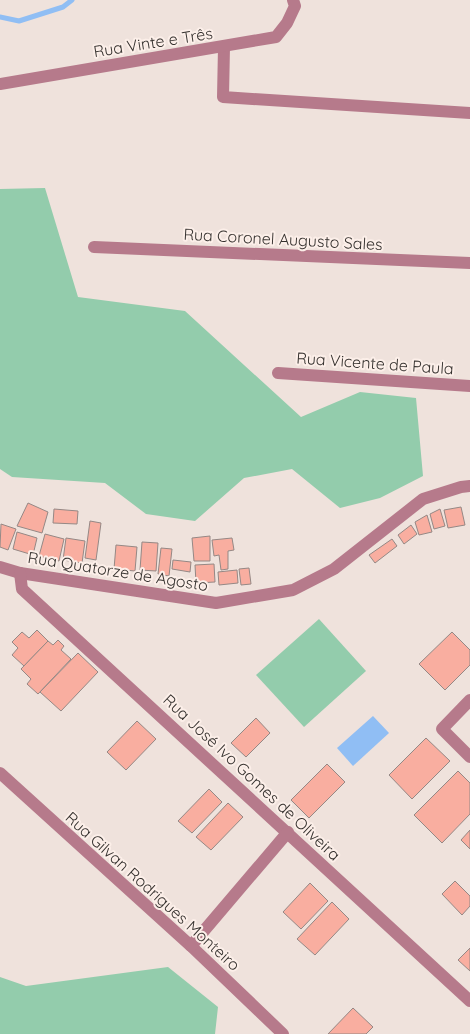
<svg xmlns="http://www.w3.org/2000/svg" width="470" height="1034" viewBox="0 0 470 1034" font-family="Quicksand,sans-serif">
	<rect width="100%" height="100%" fill="#efe2dc"/>
	<g fill="#93ccac">
		<polygon points="45,188 78,297 185,311 301,417 360,392 416,398 423,476 380,498 340,508 292,469 244,478 195,521 146,514 105,483 12,477 0,469 0,189"/>
		<polygon points="319,619 366,671 304,727 256,675"/>
		<polygon points="168,967 218,1007 215,1034 0,1034 0,977 26,986"/>
	</g>
	<polygon fill="#90bef4" points="373,716 389,733 353,766 337,748"/>
	<g fill="none" stroke-linecap="round" stroke-linejoin="round">
		<polyline stroke="#90bef4" stroke-width="5" points="0,17 19,21 63,7 72,0"/>
	</g>
	<g fill="#f9aea0" stroke="#958885">
		<polygon points="28,503 48,512 42,533 17,526"/>
		<polygon points="461,507 465,525 448,528 444,510"/>
		<polygon points="54,509 78,511 77,524 53,523"/>
		<polygon points="440,509 445,526 434,529 430,514"/>
		<polygon points="427,515 432,532 419,535 415,522"/>
		<polygon points="90,521 101,523 96,560 85,558"/>
		<polygon points="1,524 16,529 8,550 0,547"/>
		<polygon points="411,525 417,534 404,544 398,535"/>
		<polygon points="17,532 37,538 33,555 13,549"/>
		<polygon points="45,534 64,539 59,561 39,556"/>
		<polygon points="210,536 210,561 194,561 192,538"/>
		<polygon points="66,538 85,541 82,563 63,560"/>
		<polygon points="232,538 234,550 228,551 228,569 221,570 219,555 214,556 212,540"/>
		<polygon points="392,539 397,546 375,563 369,555"/>
		<polygon points="142,542 158,543 156,571 140,570"/>
		<polygon points="116,545 137,547 135,571 114,569"/>
		<polygon points="161,548 172,549 169,576 158,574"/>
		<polygon points="173,560 191,562 190,572 172,569"/>
		<polygon points="214,564 215,582 196,583 195,565"/>
		<polygon points="249,568 251,584 241,585 239,569"/>
		<polygon points="237,570 238,583 219,585 218,572"/>
		<polygon points="37,630 48,641 24,666 12,655 18,648 12,642 22,632 29,638"/>
		<polygon points="452,632 470,650 470,665 445,690 419,664"/>
		<polygon points="58,640 64,646 61,650 71,659 38,694 27,684 31,679 21,669 48,641 53,645"/>
		<polygon points="78,653 98,672 61,711 40,692"/>
		<polygon points="256,718 270,733 246,757 231,743"/>
		<polygon points="137,721 156,739 126,770 107,752"/>
		<polygon points="426,738 450,761 412,799 389,775"/>
		<polygon points="327,764 345,782 309,818 291,800"/>
		<polygon points="458,771 470,783 470,814 442,843 414,815"/>
		<polygon points="209,789 222,802 192,833 178,821"/>
		<polygon points="228,803 243,817 211,850 196,837"/>
		<polygon points="470,830 470,849 461,840"/>
		<polygon points="455,881 470,896 470,906 462,915 442,894"/>
		<polygon points="310,883 328,901 301,929 283,912"/>
		<polygon points="332,902 349,919 315,955 297,939"/>
		<polygon points="470,948 470,971 458,960"/>
		<polygon points="353,1008 373,1027 366,1034 328,1034"/>
	</g>
	<g fill="none" stroke-linecap="round" stroke-linejoin="round">
		<g stroke="#b67a8b" stroke-width="12">
			<polyline points="224,47 223,97 470,113"/>
			<polyline points="0,84 276,37 287,23 295,6 293,0"/>
			<polyline points="94,247 470,263"/>
			<polyline points="278,373 470,386"/>
			<polyline points="0,567 20,573 216,603 293,590 334,569 423,499 461,487 470,486"/>
			<polyline points="20,573 22,589 470,1001"/>
			<polyline points="470,700 442,729 470,757"/>
			<polyline points="0,773 191,946 283,1034"/>
			<polyline points="191,946 288,832"/>
		</g>
	</g>
	<g text-anchor="middle" stroke-width="4" stroke-linejoin="round" paint-order="stroke">
		<g font-size="16" fill="#35312e" stroke="#fcefe9">
			<text transform="translate(153 42) rotate(-9)" y="6">Rua Vinte e Três</text>
			<text transform="translate(283 239) rotate(3)" y="6">Rua Coronel Augusto Sales</text>
			<text transform="translate(375 363) rotate(4)" y="6">Rua Vicente de Paula</text>
			<text transform="translate(118 571) rotate(9)" y="6">Rua Quatorze de Agosto</text>
			<text transform="translate(252 777) rotate(43)" y="6">Rua José Ivo Gomes de Oliveira</text>
			<text transform="translate(153 891) rotate(42)" y="6">Rua Gilvan Rodrigues Monteiro</text>
		</g>
	</g>
</svg>
